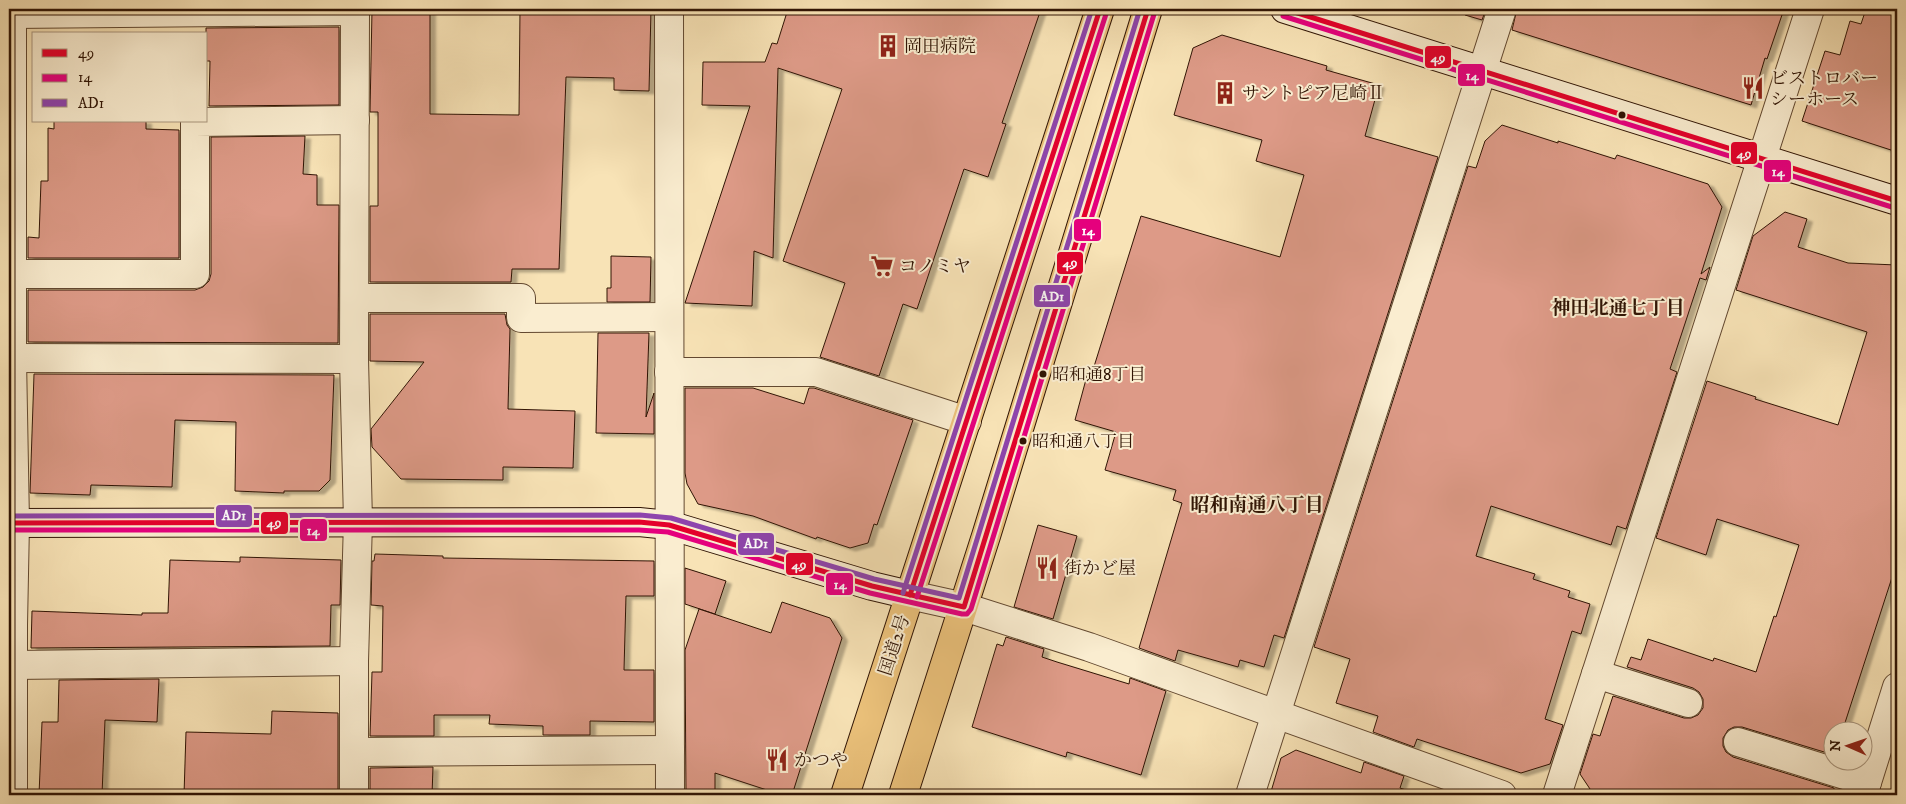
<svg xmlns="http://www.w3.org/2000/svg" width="1906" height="804" viewBox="0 0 1906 804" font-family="'IM FELL DW Pica','Noto Serif JP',serif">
	<defs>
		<filter id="shadow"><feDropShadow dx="5.5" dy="3" stdDeviation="1" flood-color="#0004"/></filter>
	</defs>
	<rect width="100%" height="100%" fill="#f8e3b6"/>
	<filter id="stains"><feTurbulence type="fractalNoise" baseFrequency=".004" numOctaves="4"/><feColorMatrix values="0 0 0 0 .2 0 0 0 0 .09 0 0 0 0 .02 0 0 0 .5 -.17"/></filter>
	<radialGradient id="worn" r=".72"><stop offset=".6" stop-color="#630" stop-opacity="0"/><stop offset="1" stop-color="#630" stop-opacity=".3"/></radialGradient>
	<g fill="#dd9a87" stroke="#301404" filter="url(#shadow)">
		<polygon points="520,9 651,10 649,91 614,90 614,78 566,77 559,269 512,269 511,282 370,282 370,206 378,206 378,112 370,112 372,10 430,11 430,114 519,115"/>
		<polygon points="788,9 1041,9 1002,123 1006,124 988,177 964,169 917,309 903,304 879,376 820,357 845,283 783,261 842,89 778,68 773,258 754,251 752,306 685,303 750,106 702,105 703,62 765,62 772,43 777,44"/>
		<polygon points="1466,9 1486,9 1482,20 1465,15"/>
		<polygon points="1517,9 1784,9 1767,59 1765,58 1751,105 1512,30"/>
		<polygon points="1866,9 1897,9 1897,152 1802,121 1825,51 1840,55 1850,21 1861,24"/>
		<polygon points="339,27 339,105 209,106 210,61 206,61 206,28"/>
		<polygon points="1222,35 1327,66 1326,70 1379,85 1365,136 1438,157 1284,638 1274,635 1264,667 1240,660 1238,667 1178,650 1175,661 1139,648 1182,503 1173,500 1176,490 1105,470 1116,432 1075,420 1088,372 1092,373 1141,216 1280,257 1304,175 1256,161 1262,140 1174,115 1193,48"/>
		<polygon points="54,121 146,121 146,129 179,130 179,258 28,258 28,237 39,238 41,181 48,181 48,128 54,129"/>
		<polygon points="1502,125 1558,143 1558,141 1615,159 1617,155 1708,184 1722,207 1701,274 1710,267 1706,280 1700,278 1670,369 1677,372 1626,529 1617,526 1611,545 1491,506 1476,556 1535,574 1533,579 1570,591 1568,597 1590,604 1581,634 1572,631 1545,719 1563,725 1550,764 1521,773 1417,739 1414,747 1373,732 1378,716 1336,703 1350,659 1314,647 1468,166 1476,168 1485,141"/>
		<polygon points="305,136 303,174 317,175 317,205 339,205 338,343 28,342 28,290 195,290 203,287 209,281 211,274 211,137"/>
		<polygon points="1785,212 1807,219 1798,247 1848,263 1897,265 1897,562 1842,732 1834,732 1834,755 1742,727 1734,727 1728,730 1723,738 1723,746 1726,752 1733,757 1834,788 1834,795 1594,795 1580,774 1593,734 1600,736 1613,696 1684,718 1691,718 1698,715 1703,708 1703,699 1699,692 1693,688 1627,667 1631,657 1641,660 1648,639 1713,661 1714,658 1756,672 1774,616 1776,617 1799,545 1717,519 1706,555 1656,538 1707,381 1756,397 1755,399 1838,425 1867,332 1736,290 1753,236"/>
		<polygon points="611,256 651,257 650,302 607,302 607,288 611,288"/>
		<polygon points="370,314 505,314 507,325 510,329 508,409 575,411 573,468 503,467 503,480 401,479 372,447 371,429 424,362 370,361"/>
		<polygon points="598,333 649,333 646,417 654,393 654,434 596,433"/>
		<polygon points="34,374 334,375 330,480 319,491 284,491 284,493 235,491 236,422 175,420 172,487 91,485 90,495 30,493"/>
		<polygon points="685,388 753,388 804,404 809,388 814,388 913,420 877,525 874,524 868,543 850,548 817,537 816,539 753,516 698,504 687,484 685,473"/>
		<polygon points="1038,525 1077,536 1053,619 1014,607"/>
		<polygon points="375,554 443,556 443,558 654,561 654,596 626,596 624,670 654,670 654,722 590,721 590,735 543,735 543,726 489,724 490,715 434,715 434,736 370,736 372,672 382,672 383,606 371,605 372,561 374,561"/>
		<polygon points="240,557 341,560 340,605 331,605 330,646 31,648 32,611 142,615 142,613 168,613 170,560 240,562"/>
		<polygon points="685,568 726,581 715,614 685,604"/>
		<polygon points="782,602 830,618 842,638 792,795 782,795 715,773 715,795 686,795 685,650 699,609 771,633"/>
		<polygon points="1006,637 1044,649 1042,657 1057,662 1129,684 1130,678 1166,691 1141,775 1067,752 1066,757 972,727 997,644 1003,646"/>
		<polygon points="159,679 157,722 105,720 102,795 39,795 42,722 58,722 59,680"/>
		<polygon points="272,711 338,713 338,795 184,795 186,732 271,734"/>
		<polygon points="1296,750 1361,773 1364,762 1404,776 1400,788 1412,792 1411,795 1270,795 1281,758"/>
		<polygon points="433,767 432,795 370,795 370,768"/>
	</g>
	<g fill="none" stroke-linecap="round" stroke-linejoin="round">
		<defs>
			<g id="street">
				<polyline points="12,9 12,358 15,523 13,625 13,795"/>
				<polyline points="669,9 670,795"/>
				<polyline points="12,14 355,11"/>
				<polyline points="12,274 195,274 195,122 355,120"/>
				<polyline points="355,298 521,298 521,318 669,317"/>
				<polyline points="12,358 354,359"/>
				<polyline points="669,372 816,372 967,421"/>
				<polyline points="910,595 964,607 1089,647 1502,795"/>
				<polyline points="13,665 354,661"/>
				<polyline points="1596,674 1688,703"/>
				<polyline points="1738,742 1867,782"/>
				<polyline points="354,752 670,750"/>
				<polyline points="354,795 354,661 358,521 354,359 355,9"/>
				<polyline points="1250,795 1502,9"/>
				<polyline points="1557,795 1810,9"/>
				<polyline points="1863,795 1897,687"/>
			</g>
			<g id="secondary">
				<polyline points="1285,9 1897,201"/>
				<polyline points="9,523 639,522 669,525 872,586 910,595"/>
			</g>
			<g id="highway">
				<polyline points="845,795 1100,9"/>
				<polyline points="903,795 986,536 1148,9"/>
			</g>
		</defs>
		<use href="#street" stroke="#624830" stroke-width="30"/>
		<use href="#secondary" stroke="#301404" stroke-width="30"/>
		<use href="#highway" stroke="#301404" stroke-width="30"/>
		<use href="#street" stroke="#faedd0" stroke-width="28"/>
		<use href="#secondary" stroke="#faedd0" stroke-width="28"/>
		<use href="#highway" stroke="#ecc27b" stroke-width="28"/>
		<defs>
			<g id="bus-1">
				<polyline points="1285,9 1897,201"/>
				<polyline points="9,523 639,522 669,525 872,586 964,607 1148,9"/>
				<polyline points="910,595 1100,9"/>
			</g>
			<g id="bus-2">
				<polyline points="1283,16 1895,208"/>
				<polyline points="9,530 639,530 668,532 870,593 962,614 967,614 971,609 1155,11"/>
				<polyline points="917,597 1107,11"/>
			</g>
			<g id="bus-3">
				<polyline points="9,516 640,515 671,518 874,579 959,598 1140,9"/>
				<polyline points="903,593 1092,9"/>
			</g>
		</defs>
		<use href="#bus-1" stroke="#faedd0" stroke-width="9"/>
		<use href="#bus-2" stroke="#faedd0" stroke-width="9"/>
		<use href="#bus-3" stroke="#faedd0" stroke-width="9"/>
		<use href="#bus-1" stroke="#e4002b" stroke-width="5"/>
		<use href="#bus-2" stroke="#e5007d" stroke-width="5"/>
		<use href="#bus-3" stroke="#8e44ad" stroke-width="5"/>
	</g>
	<defs>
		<symbol id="building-bare" viewBox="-9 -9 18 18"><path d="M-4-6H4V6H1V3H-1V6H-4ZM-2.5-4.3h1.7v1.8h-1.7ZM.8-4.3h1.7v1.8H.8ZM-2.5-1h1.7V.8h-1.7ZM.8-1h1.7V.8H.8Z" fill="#8f2418" stroke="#faedd0" stroke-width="2.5" paint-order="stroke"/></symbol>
		<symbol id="restaurant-bare" viewBox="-9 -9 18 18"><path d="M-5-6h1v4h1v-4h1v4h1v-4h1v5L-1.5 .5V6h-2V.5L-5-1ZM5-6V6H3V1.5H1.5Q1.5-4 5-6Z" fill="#8f2418" stroke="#faedd0" stroke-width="2.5" paint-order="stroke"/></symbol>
		<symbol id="supermarket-bare" viewBox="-9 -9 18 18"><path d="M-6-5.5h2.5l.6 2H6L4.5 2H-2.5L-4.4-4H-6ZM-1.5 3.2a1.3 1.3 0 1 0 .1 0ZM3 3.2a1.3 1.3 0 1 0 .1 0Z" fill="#8f2418" stroke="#faedd0" stroke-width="2.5" paint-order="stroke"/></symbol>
	</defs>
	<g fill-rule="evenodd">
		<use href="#building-bare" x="872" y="30" width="32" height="32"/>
		<use href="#restaurant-bare" x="1737" y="72" width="32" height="32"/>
		<use href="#building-bare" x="1209" y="77" width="32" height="32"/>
		<use href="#supermarket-bare" x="866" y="250" width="32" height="32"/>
		<use href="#restaurant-bare" x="1031" y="552" width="32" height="32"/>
		<use href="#restaurant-bare" x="761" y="744" width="32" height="32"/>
	</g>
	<g fill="#301404" stroke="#faedd0" stroke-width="2">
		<circle cx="1622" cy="115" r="4.5"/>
		<circle cx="1043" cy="374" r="4.5"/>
		<circle cx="1023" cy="441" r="4.5"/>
	</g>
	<g text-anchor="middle" stroke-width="4" stroke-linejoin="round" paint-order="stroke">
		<g font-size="17" fill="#301404" stroke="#faedd0" text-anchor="start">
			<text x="1052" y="380">昭和通8丁目</text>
			<text x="1032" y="447">昭和通八丁目</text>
		</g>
		<g font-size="18" fill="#301404" stroke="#faedd0" text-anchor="start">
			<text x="904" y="52">岡田病院</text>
			<text x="1770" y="84">ビストロバー<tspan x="1770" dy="21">シーホース</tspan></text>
			<text x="1242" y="99">サントピア尼崎Ⅱ</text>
			<text x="899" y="272">コノミヤ</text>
			<text x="1064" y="574">街かど屋</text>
			<text x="794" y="766">かつや</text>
		</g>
		<g font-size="18" fill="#301404" stroke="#faedd0">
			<text transform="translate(894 645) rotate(-72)" y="6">国道2号</text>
		</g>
		<g font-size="19" font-weight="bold" fill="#301404" stroke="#faedd0">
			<text x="1618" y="314">神田北通七丁目</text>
			<text x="1257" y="511">昭和南通八丁目</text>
		</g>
	</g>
	<g stroke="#faedd0" stroke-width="2">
		<rect x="1424" y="45" width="28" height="24" rx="5" fill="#e4002b"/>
		<rect x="1457" y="63" width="29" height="24" rx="5" fill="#e5007d"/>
		<rect x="1730" y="141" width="28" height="24" rx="5" fill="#e4002b"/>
		<rect x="1763" y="159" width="29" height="24" rx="5" fill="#e5007d"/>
		<rect x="1073" y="218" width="29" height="24" rx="5" fill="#e5007d"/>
		<rect x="1056" y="251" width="28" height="24" rx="5" fill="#e4002b"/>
		<rect x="1033" y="284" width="38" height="24" rx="5" fill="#8e44ad"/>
		<rect x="215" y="504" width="38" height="24" rx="5" fill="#8e44ad"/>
		<rect x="260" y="511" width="29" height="24" rx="5" fill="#e4002b"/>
		<rect x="299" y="518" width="29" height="24" rx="5" fill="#e5007d"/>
		<rect x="737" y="532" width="38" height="24" rx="5" fill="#8e44ad"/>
		<rect x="785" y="552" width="29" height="24" rx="5" fill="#e4002b"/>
		<rect x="825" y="572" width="29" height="24" rx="5" fill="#e5007d"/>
	</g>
	<g font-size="14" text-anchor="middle" font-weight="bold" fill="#fff">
		<text x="1438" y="62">49</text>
		<text x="1472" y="80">14</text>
		<text x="1744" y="158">49</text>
		<text x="1778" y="176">14</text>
		<text x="1088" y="235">14</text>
		<text x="1070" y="267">49</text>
		<text x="1052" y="301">AD1</text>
		<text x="234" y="520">AD1</text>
		<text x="274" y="527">49</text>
		<text x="313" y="535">14</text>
		<text x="756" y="548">AD1</text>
		<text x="799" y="569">49</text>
		<text x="840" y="589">14</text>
	</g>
	<rect width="1906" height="804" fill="none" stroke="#f8e3b6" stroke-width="30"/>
	<rect x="10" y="10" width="1886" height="784" fill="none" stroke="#301404" stroke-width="2.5"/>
	<rect x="15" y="15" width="1876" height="774" fill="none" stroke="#301404"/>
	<rect x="32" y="32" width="175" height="90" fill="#faedd0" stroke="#a9967e"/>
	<rect x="42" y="49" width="25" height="8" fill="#e4002b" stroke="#a9967e"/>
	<text x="78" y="58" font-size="15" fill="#301404">49</text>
	<rect x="42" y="74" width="25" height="8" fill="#e5007d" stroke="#a9967e"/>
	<text x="78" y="82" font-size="15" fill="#301404">14</text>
	<rect x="42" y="99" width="25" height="8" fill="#8e44ad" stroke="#a9967e"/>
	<text x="78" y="108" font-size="15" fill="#301404">AD1</text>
	<g transform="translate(1848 746) rotate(272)"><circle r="24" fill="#faedd0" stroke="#a9967e"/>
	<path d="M0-4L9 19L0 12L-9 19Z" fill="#8f2418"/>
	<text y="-8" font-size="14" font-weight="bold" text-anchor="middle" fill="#301404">N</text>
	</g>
	<rect width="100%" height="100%" filter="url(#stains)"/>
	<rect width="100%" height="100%" fill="url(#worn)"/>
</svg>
